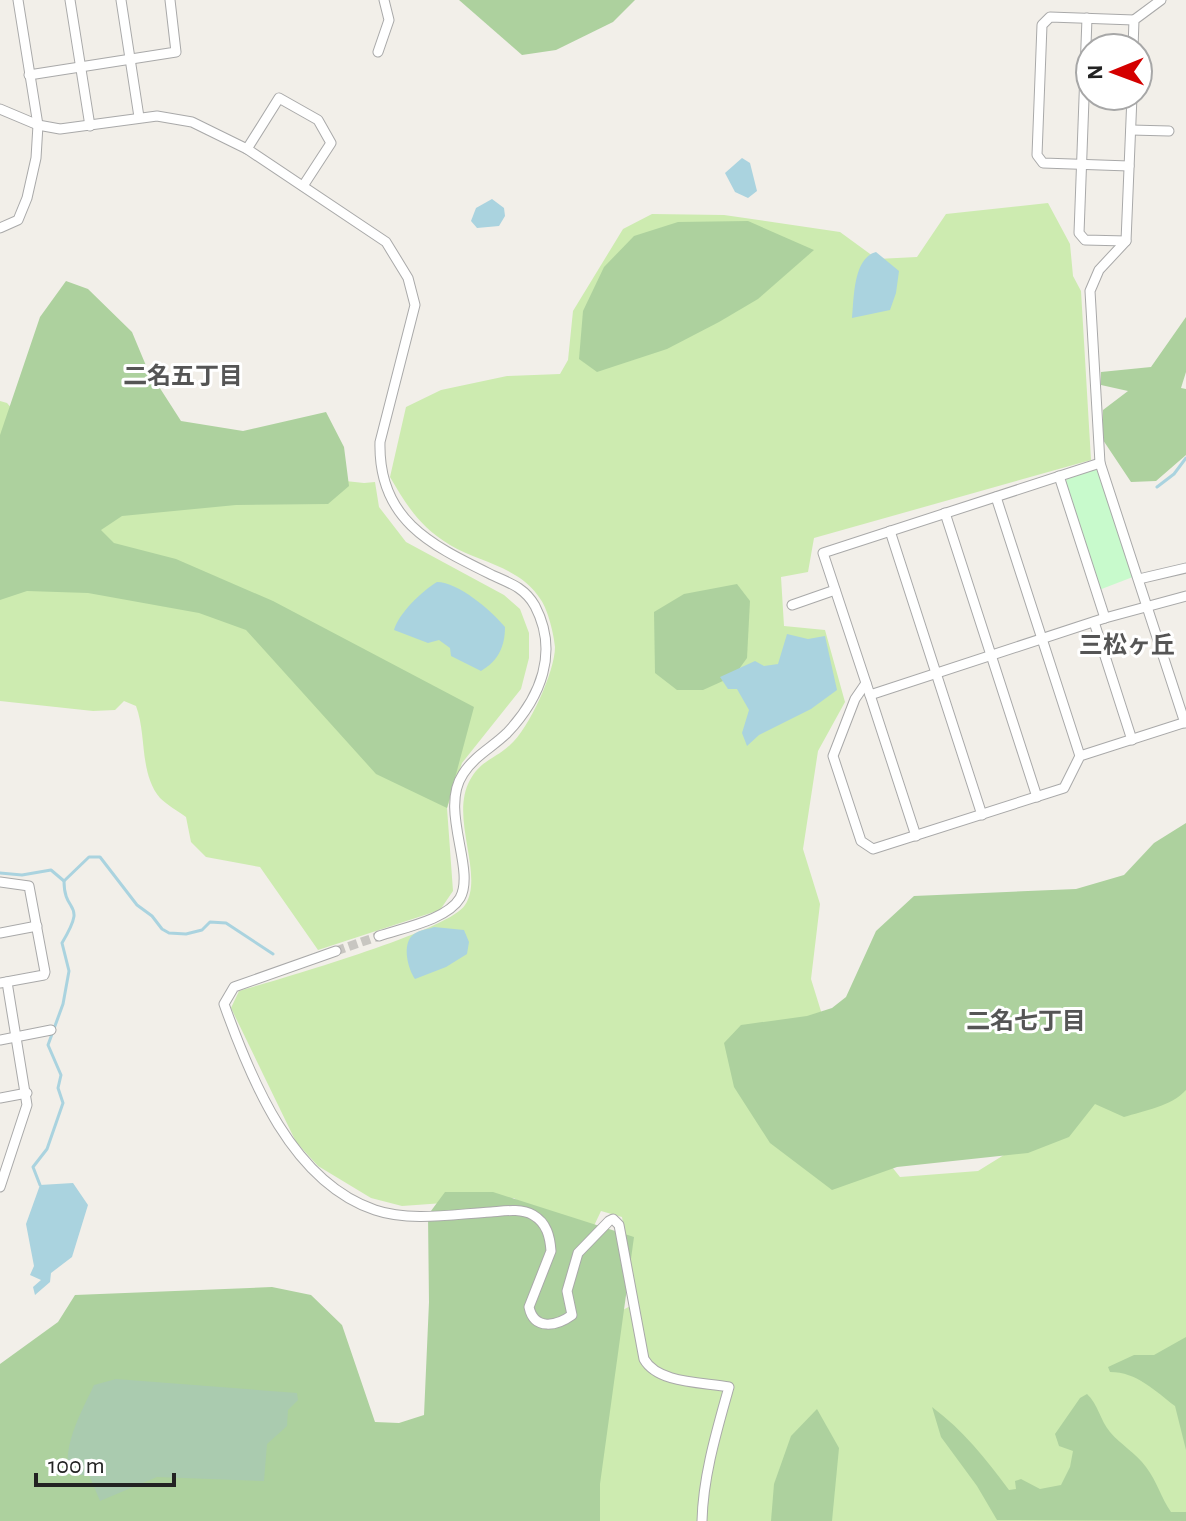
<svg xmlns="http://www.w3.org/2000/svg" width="1186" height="1521" viewBox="0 0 1186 1521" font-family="'Alegreya Sans','Noto Sans JP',sans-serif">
	<rect width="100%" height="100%" fill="#f2efe9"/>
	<g fill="#cdebb0">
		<path d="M 1048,203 L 1070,244 L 1073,276 L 1081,291 L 1091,460 L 814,538 L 808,572 L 781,577 L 784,626 L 825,630 L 845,702 L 818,751 L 803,849 L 820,904 L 811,979 L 855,1121 L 900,1177 L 978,1171 L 1186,1042 L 1186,1521 L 588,1521 L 606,1319 L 636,1303 L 622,1217 L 601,1211 L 583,1249 L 514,1198 L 402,1206 L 371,1198 L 318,1166 L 296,1142 L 231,1008 L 239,991 C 276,980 449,931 465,905 C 485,875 449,818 470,780 C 481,760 495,759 510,745 C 529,729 555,671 555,647 C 554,635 548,610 541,600 C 521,567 481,563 450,545 C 420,527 407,506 390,477 L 406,407 L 441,390 L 507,376 L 560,374 L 568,360 L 573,311 L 623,229 L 652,214 L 724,215 L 840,232 L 877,259 L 917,257 L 946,214 Z"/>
		<path d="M 0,401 L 7,403 L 21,419 L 336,480 L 364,483 L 375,482 L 379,507 L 406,542 L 504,595 L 520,609 L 529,633 L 529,658 L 521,689 L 462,763 L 447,808 L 453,891 L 440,910 L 318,950 L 260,867 L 206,857 L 191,842 L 186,817 C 178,811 167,805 160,798 C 139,773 147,735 136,706 L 124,701 L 115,710 L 93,711 L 0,701 Z"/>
	</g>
	<g fill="#add19e">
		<polygon points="459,0 635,0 613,22 556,50 522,55"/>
		<polygon points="748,221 814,250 758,299 719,322 667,349 597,372 579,359 583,311 604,267 634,236 678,222"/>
		<polygon points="66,281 88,289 132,332 147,368 181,421 243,431 326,412 344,447 349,486 328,504 236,505 122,516 101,530 114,543 176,559 273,601 474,707 447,808 376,774 246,630 199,613 88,593 27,591 0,600 0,435 40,317"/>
		<polygon points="1186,317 1186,372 1181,388 1186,389 1186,455 1156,481 1131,482 1103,440 1103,410 1128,391 1101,385 1101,372 1151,367"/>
		<polygon points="737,584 750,601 747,658 734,676 703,690 677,690 655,673 654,612 684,594"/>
		<path d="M 1186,823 L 1186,1090 C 1172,1106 1143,1111 1124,1117 L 1095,1104 L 1069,1137 L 1028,1153 L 897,1167 L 832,1190 L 770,1143 L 734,1087 L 724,1043 L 741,1025 L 807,1016 L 832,1008 L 846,997 L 876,931 L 914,896 L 1076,889 L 1124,875 L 1154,843 Z"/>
		<polygon points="445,1192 493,1192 634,1237 600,1484 600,1521 0,1521 0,1364 58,1322 75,1295 272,1287 311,1295 342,1325 375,1422 399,1423 424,1415 429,1302 428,1215"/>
		<path d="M 1186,1337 L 1186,1450 L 1175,1406 C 1155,1391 1137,1372 1110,1372 L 1108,1367 L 1134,1355 L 1154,1355 Z"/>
		<path d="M 1087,1394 C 1098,1404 1100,1420 1110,1432 C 1121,1445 1136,1453 1146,1467 C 1157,1481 1161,1498 1171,1512 L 1186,1512 L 1186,1521 L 997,1520 L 977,1486 L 941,1437 L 932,1407 C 963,1430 986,1459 1009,1490 L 1016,1489 L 1015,1481 L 1021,1479 L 1040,1489 L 1061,1485 L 1070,1467 L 1073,1451 L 1059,1446 L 1055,1434 L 1080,1398 Z"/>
		<polygon points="817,1409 839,1448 832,1521 771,1521 774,1484 791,1436"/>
	</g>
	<path fill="#aacbaf" d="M 116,1379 L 297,1393 L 298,1400 L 288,1410 L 287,1426 L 267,1444 L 264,1481 L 157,1477 L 100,1501 L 89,1475 L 70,1475 C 61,1447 82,1411 94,1385 Z"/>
	<polygon fill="#c8facc" points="1098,469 1138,575 1099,590 1065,482 1068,478"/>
	<g fill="#aad3df">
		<polygon points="742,158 750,163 757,191 748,198 735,192 725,173"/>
		<polygon points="492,199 504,208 505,216 499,226 477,228 471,221 476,208"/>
		<path d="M 876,252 L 899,271 L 896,293 L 890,310 L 852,318 C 854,299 853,258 876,252 Z"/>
		<path d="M 437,582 C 458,582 491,610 505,627 C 505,647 498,661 481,671 L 451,656 L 450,648 L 439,640 L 428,643 L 394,630 C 399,613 422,591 437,582 Z"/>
		<polygon points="787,634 808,639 825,636 837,690 811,709 759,735 747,746 742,733 749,710 737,689 728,689 720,677 755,661 764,666 778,664"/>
		<path d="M 434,927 L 464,930 L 469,942 L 467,954 L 446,967 L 415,979 C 408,969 401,943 414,934 C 419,930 429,929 434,927 Z"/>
		<polygon points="73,1183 88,1205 72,1257 51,1273 50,1282 35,1295 33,1287 41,1280 30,1275 34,1266 26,1224 40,1185"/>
	</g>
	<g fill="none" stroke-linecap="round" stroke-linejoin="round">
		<g stroke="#aad3df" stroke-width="3">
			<polyline points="1157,487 1174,474 1186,458"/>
			<path d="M 0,873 L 22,875 L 51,870 L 64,881 C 64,916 88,899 62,943 L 69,971 L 63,1004 L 48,1045 L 61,1075 L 58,1088 L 63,1103 L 47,1149 L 33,1167 L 40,1185"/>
			<polyline points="64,881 89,857 100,857 137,905 152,916 162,929 169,933 186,934 202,930 210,922 226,923 273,954"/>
		</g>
		<polyline stroke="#c8c6c1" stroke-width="9" stroke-dasharray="9 4.5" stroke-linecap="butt" points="336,951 379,936"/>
		<defs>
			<g id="minor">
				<polyline points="70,0 90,126"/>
				<polyline points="121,0 139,117"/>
				<polyline points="1087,18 1079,233 1085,240 1126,241"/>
				<polyline points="1133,48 1134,20 1161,0"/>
				<polyline points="378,52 389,20 384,0"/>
				<polyline points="29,75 176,52 170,0"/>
				<polyline points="1132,96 1126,241 1099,270 1090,291 1100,463 1185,723"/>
				<path d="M 0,109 L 38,125 L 60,129 L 157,116 L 192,122 L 247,149 L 386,242 L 408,278 L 415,305 L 380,442 C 378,520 431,545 492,575 C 510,583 525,588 535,606 C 559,652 541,697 507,733 C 493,747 474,756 463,774 C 439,810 476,869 460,898 C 447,920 402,928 379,936"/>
				<polyline points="1131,130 1169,131"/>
				<polyline points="247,149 279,98 318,120 331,143 303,186"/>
				<polyline points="1129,166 1043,163 1037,155 1042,25 1050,17 1134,20"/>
				<polyline points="0,228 18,220 27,198 36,158 38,125 18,0"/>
				<polyline points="1100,463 823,553 870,695 1105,618 1186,596"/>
				<polyline points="1059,476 1105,618"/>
				<polyline points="996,497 1080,756"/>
				<polyline points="945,513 1037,797"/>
				<polyline points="890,531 982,815"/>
				<polyline points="1139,579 1186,568"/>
				<polyline points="792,605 835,590"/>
				<polyline points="1094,622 1132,740"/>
				<polyline points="866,683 855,699 833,756 861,841 873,849 1064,788 1080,756 1186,722"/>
				<polyline points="870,695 916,836"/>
				<polyline points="0,882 29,886 45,972 44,975 0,983"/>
				<polyline points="0,933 37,926"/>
				<path d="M 336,951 L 234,987 L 224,1004 C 251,1080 292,1182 375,1210 C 410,1222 455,1214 491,1212 C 504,1211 521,1208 533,1215 C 547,1223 550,1237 551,1251 L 529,1307 C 534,1331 557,1326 572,1315 L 567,1291 L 578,1253 L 609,1221 L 613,1219 L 619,1225 L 644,1359 C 658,1384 703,1382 729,1387 C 717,1430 703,1476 702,1521"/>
				<polyline points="0,1040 51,1030"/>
				<polyline points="0,1098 27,1093"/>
				<polyline points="0,1187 27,1105 7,982"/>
			</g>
		</defs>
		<use href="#minor" stroke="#a9a9a9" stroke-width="11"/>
		<use href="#minor" stroke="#fff" stroke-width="9"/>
	</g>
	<g text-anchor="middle" stroke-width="6" stroke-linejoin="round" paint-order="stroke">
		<g font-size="24" font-weight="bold" fill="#555" stroke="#fff">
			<text x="183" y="384">二名五丁目</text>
			<text x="1127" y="653">三松ヶ丘</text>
			<text x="1026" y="1029">二名七丁目</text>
		</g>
	</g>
	<g transform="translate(1114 72) rotate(269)"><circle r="38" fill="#ffffff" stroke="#a7a7a7" stroke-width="2"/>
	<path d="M0-6L14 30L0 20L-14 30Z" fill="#d40000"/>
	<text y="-12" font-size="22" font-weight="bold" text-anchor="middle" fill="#222222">N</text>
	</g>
	<path d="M36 1473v12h138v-12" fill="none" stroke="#222222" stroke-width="4"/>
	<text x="48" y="1473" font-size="24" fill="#222222" stroke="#ffffff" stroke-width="6" paint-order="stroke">100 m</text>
</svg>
